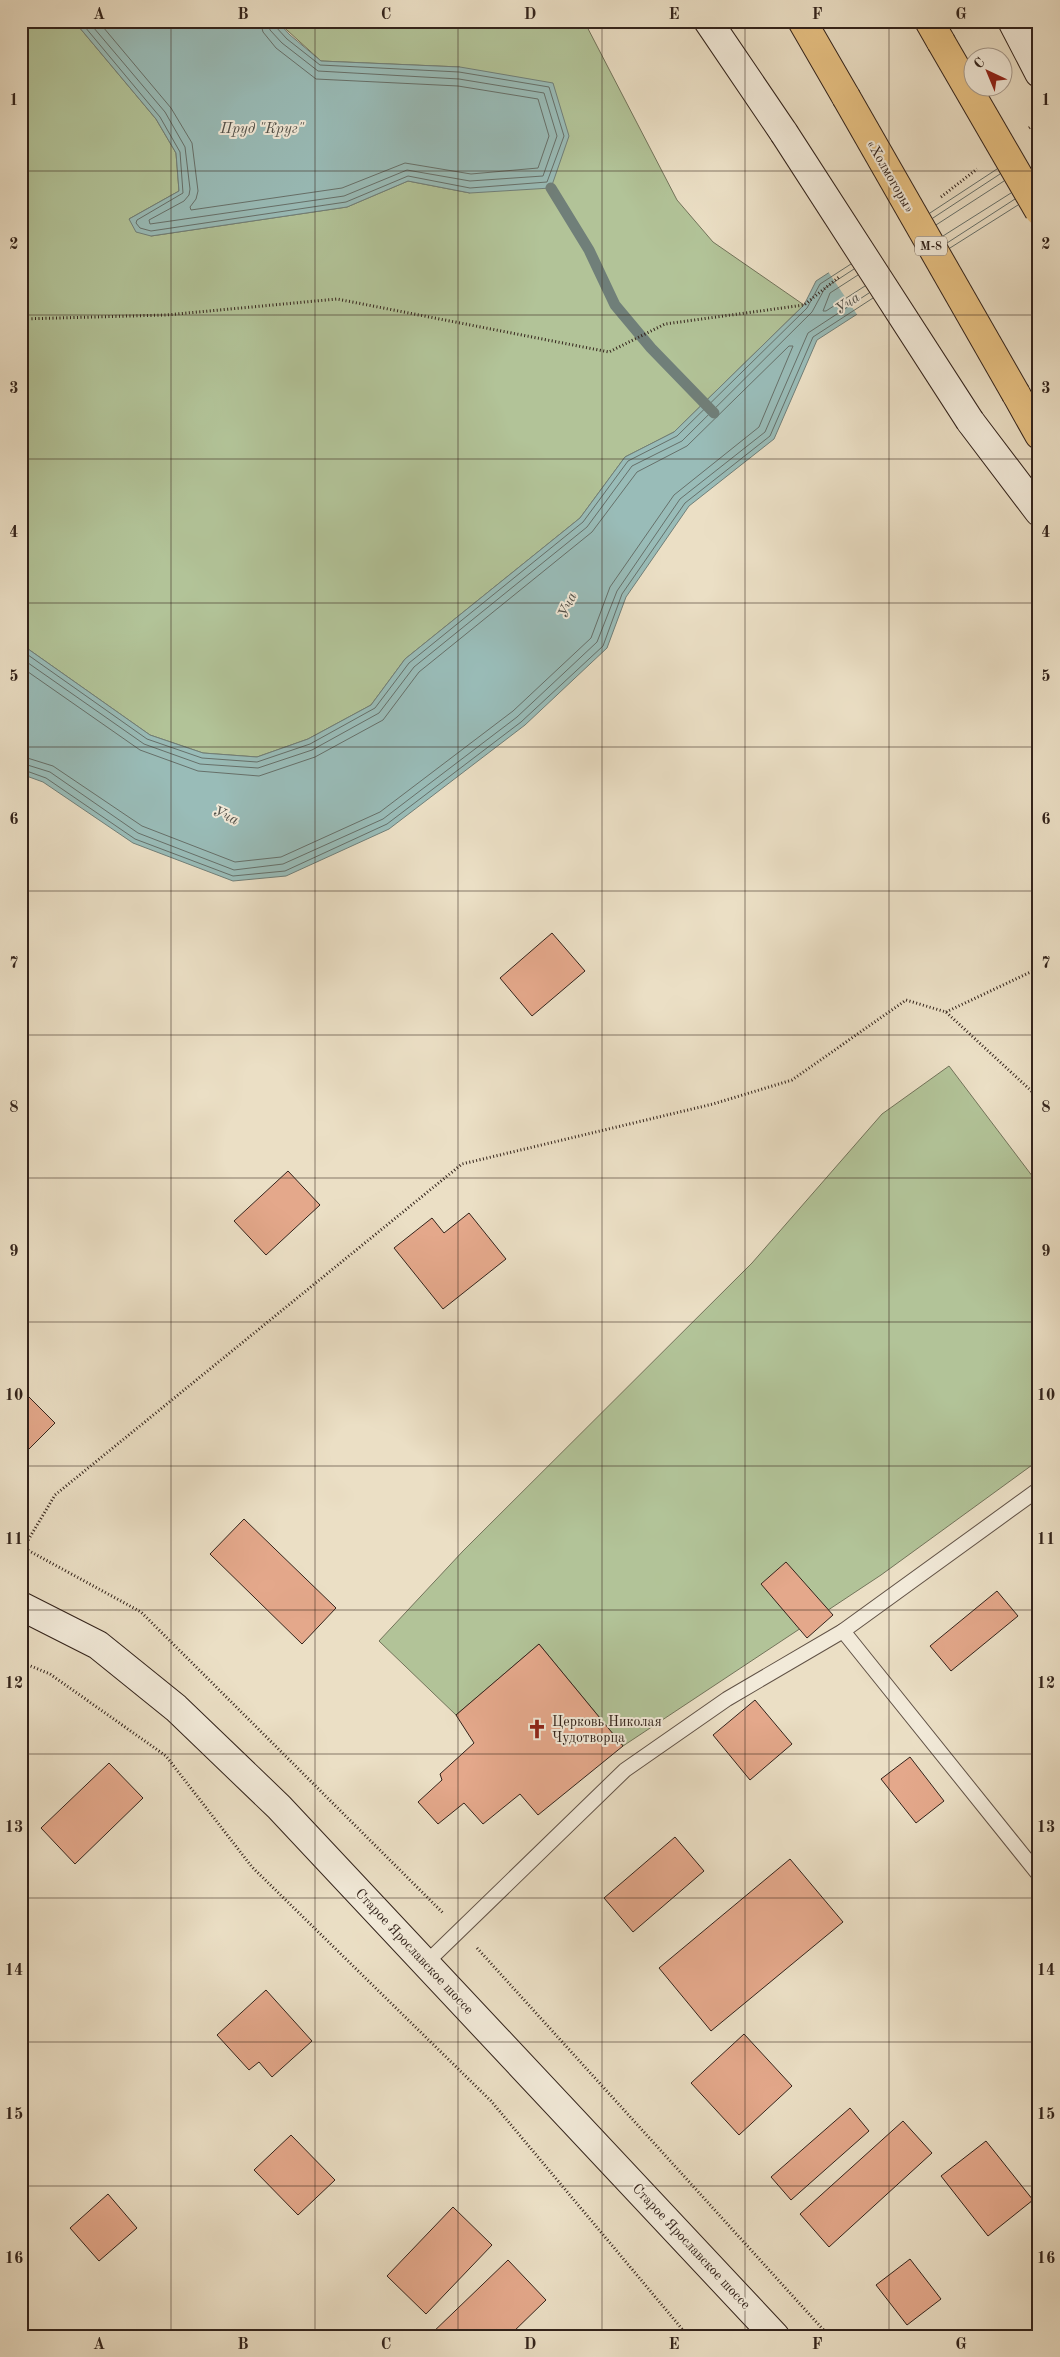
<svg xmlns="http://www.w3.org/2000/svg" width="1060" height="2357" viewBox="0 0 1060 2357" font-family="'Old Standard TT',serif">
	<rect width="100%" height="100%" fill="#ebdfc5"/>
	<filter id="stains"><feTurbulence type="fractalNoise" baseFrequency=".004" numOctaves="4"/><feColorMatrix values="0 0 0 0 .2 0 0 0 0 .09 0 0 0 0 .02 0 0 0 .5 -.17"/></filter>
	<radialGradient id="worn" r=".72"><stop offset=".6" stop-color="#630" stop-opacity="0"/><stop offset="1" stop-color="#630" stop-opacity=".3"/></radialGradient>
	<g fill="#b2c398" stroke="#72735a">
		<polygon points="21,21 74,21 156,119 176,153 179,191 129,219 151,236 347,207 408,181 470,193 460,67 321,61 277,21 584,21 677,200 713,242 804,305 674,432 625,457 580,518 405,659 371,705 308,739 257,757 203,753 150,735 21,644"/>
		<polygon points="949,1066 1039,1185 1039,1460 881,1575 623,1746 539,1644 456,1715 379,1641 463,1551 752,1263 882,1114"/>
	</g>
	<g fill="#99bcb8" stroke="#707f79">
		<polygon points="74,21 277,21 290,35 321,61 460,67 553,83 569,136 551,188 470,193 408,181 347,207 151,236 136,232 129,219 179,191 176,153 156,119"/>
		<polygon points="1039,136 1039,197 817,340 774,439 689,506 626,597 607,648 525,725 389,829 286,876 233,881 133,843 43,782 21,774 21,644 150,735 203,753 257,757 308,739 371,705 405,659 580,518 625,457 674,432 804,305 816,281"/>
	</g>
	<polygon fill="#ebdfc5" points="1039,134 1039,200 858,316 827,270"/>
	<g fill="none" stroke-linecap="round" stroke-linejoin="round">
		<g stroke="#66706a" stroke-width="1">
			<polyline points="80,21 160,117 180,152 183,193 137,220 136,223 140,228 151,231 346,202 408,176 470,188 547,182 564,136 549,87 459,72 320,65 287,39 275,26 274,21"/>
			<polyline points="88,21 165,112 185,147 190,189 189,195 184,201 149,220 150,224 344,196 407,170 470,181 543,176 557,136 544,93 459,79 318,71 282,43 270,30 268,21"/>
			<polyline points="98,21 171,108 192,143 198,191 196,199 190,207 191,210 342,188 405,163 471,174 538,168 549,136 538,99 458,86 316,79 276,48 263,32 260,21"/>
			<polyline points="930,213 997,169"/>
			<polyline points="933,218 1000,174"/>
			<polyline points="936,225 1004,181"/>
			<polyline points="943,236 1011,193"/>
			<polyline points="947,243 1015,199"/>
			<polyline points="950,248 1018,205"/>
			<polyline points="858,275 830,293 823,311 826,311 865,286"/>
			<polyline points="21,650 147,739 202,758 257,762 310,744 375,708 409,663 583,522 628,461 677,436 807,308 820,284 851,264"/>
			<polyline points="21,658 144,744 200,764 258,768 312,750 379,713 414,667 587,527 632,466 682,441 812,312 825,288 854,269"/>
			<polyline points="21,667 140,750 198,771 259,776 315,757 383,720 419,672 592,532 637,472 687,446 789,346 793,346 759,427 674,495 610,587 591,638 513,711 380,812 281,857 235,862 142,826 53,766 21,756"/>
			<polyline points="21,763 50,772 138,833 234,870 283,864 383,819 517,717 597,642 617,591 680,499 765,432 808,333 869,293"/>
			<polyline points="21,769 46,778 135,839 233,876 285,871 387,824 521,722 603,646 622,594 685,503 770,436 813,337 873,298"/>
		</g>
		<polyline stroke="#707f79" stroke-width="11" points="551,188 589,250 615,305 651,348 714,413"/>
	</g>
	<g fill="#e4a88b" stroke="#33231b">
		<polygon points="552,933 585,971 532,1016 500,978"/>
		<polygon points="288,1171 320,1205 266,1255 234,1221"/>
		<polygon points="469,1213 506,1259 443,1309 394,1248 432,1218 444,1233"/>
		<polygon points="21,1389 55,1423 29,1449 21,1441"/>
		<polygon points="244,1519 336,1608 302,1644 210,1554"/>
		<polygon points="786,1562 833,1615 807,1638 761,1584"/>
		<polygon points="997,1591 1018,1616 951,1671 930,1646"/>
		<polygon points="539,1644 623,1746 538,1815 520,1794 483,1824 464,1803 438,1824 418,1802 442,1780 440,1774 474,1743 456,1715"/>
		<polygon points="755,1700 792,1744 750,1780 713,1735"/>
		<polygon points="910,1757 944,1801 916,1823 881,1779"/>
		<polygon points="109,1763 143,1798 75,1864 41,1828"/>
		<polygon points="675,1837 704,1871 633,1932 604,1898"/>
		<polygon points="790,1859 843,1922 711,2031 659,1968"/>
		<polygon points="266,1990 312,2041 272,2077 259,2062 249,2070 217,2035"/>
		<polygon points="744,2034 792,2086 739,2135 691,2083"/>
		<polygon points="850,2108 869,2131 791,2200 771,2177"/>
		<polygon points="903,2121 932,2153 829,2247 800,2214"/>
		<polygon points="291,2135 335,2180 298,2215 254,2170"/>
		<polygon points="986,2141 1033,2200 988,2236 941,2176"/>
		<polygon points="108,2194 137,2228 99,2261 70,2228"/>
		<polygon points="453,2207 492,2245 426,2314 387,2276"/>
		<polygon points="910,2259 941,2299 907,2325 876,2285"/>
		<polygon points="508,2260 546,2300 509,2336 429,2336"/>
	</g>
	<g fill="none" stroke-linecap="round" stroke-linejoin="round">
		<defs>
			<g id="service">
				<polyline points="1039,1489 843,1631 1039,1875"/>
				<polyline points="426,1963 625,1770 727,1699 843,1631"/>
			</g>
			<g id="secondary">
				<polyline points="708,21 784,133"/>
				<polyline points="1012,21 1039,73"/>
				<polyline points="970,421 1039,512"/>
				<polyline points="21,1606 98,1645 176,1708 279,1807 775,2336"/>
			</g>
			<g id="trunk">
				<polyline points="802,21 846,97"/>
				<polyline points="929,21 941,42"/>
				<polyline points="1016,394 1039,435"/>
			</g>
		</defs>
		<use href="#service" stroke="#615246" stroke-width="16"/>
		<use href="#secondary" stroke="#33231b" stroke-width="30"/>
		<use href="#trunk" stroke="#33231b" stroke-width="30"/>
		<g stroke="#33231b" stroke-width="3" stroke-dasharray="1 2.5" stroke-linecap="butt">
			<polyline points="1029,128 1039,121"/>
			<polyline points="941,197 977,169"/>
			<polyline points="21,319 166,315 337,299 609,352 665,324 804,305 839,277"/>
			<polyline points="946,1012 1039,968"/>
			<polyline points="22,1547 141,1612 443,1913"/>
			<polyline points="21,1552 55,1495 462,1164 713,1104 792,1080 906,1000 946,1012 1039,1098"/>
			<polyline points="21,1662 50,1674 166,1756 252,1867 491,2101 688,2336"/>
			<polyline points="477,1948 829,2336"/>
		</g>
		<use href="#service" stroke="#f2ead9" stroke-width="14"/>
		<use href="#secondary" stroke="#f2ead9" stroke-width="28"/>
		<use href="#trunk" stroke="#e6c082" stroke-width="28"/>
		<defs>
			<polyline id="secondary-bridge" points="784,133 970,421"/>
			<g id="trunk-bridge">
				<polyline points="941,42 1039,211"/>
				<polyline points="846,97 1016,394"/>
			</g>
		</defs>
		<use href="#secondary-bridge" stroke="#33231b" stroke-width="30" stroke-linecap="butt"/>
		<use href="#trunk-bridge" stroke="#33231b" stroke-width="30" stroke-linecap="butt"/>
		<use href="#secondary-bridge" stroke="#f2ead9" stroke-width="28"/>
		<use href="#trunk-bridge" stroke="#e6c082" stroke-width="28"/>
	</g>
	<path fill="none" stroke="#33231b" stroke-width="1" stroke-opacity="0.55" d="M 171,21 L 171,2336M 315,21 L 315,2336M 458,21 L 458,2336M 602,21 L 602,2336M 745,21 L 745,2336M 889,21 L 889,2336M 21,171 L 1039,171M 21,315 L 1039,315M 21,459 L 1039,459M 21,603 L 1039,603M 21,747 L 1039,747M 21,891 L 1039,891M 21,1035 L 1039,1035M 21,1178 L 1039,1178M 21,1322 L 1039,1322M 21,1466 L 1039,1466M 21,1610 L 1039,1610M 21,1754 L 1039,1754M 21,1898 L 1039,1898M 21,2042 L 1039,2042M 21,2186 L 1039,2186"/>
	<defs>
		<symbol id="church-bare" viewBox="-9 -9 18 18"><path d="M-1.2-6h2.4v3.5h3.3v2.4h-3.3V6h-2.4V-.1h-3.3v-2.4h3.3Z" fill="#8f2418" stroke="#f2ead9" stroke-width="2.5" paint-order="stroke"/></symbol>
	</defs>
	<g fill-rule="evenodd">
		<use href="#church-bare" x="523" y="1715" width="28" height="28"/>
	</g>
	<g text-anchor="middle" stroke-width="4" stroke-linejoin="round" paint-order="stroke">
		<rect fill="#f2ead9" stroke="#6c5f54" stroke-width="1" x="915" y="236.5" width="32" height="19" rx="4"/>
		<g font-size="12" font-weight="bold" fill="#33231b">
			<text x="931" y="250">М-8</text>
		</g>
		<g font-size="14" fill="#33231b" stroke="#f2ead9">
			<text transform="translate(891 176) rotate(60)" y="5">«Холмогоры»</text>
			<text transform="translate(415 1951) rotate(47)" y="5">Старое Ярославское шоссе</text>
			<text transform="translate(692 2246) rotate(47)" y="5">Старое Ярославское шоссе</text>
		</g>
		<g font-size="14" fill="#33231b" stroke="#f2ead9" text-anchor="start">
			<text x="552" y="1726">Церковь Николая<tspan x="552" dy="16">Чудотворца</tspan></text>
		</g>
		<g font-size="15" font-style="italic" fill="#52514a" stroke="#f2ead9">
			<text x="262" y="133">Пруд "Круг"</text>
			<text transform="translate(847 303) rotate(-35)" y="5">Уча</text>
			<text transform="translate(567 605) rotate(-66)" y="5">Уча</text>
			<text transform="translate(226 815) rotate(24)" y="5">Уча</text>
		</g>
	</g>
	<rect width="1060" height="2357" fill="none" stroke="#ebdfc5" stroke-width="55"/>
	<g transform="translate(988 72) rotate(316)"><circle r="24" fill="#f2ead9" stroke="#a69a8d"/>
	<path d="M0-4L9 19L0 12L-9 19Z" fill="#8f2418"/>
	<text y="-8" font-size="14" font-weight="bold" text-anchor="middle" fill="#33231b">С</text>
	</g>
	<rect x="28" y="28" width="1004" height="2302" fill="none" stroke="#33231b" stroke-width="2"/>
	<g font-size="16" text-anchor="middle" font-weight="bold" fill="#33231b">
		<text x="99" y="19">A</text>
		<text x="243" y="19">B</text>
		<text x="386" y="19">C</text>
		<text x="530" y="19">D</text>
		<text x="674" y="19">E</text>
		<text x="817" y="19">F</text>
		<text x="961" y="19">G</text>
		<text x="14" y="105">1</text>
		<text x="1046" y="105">1</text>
		<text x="14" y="249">2</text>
		<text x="1046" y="249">2</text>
		<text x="14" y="393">3</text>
		<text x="1046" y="393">3</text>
		<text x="14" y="537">4</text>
		<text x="1046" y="537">4</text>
		<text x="14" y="681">5</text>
		<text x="1046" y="681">5</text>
		<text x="14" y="824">6</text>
		<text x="1046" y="824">6</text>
		<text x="14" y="968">7</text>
		<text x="1046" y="968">7</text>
		<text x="14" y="1112">8</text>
		<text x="1046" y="1112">8</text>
		<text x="14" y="1256">9</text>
		<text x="1046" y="1256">9</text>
		<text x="14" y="1400">10</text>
		<text x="1046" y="1400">10</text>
		<text x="14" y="1544">11</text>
		<text x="1046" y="1544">11</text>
		<text x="14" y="1688">12</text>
		<text x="1046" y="1688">12</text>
		<text x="14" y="1832">13</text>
		<text x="1046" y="1832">13</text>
		<text x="14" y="1975">14</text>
		<text x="1046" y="1975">14</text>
		<text x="14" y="2119">15</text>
		<text x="1046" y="2119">15</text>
		<text x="14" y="2263">16</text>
		<text x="1046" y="2263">16</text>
		<text x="99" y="2349">A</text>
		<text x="243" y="2349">B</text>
		<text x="386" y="2349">C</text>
		<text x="530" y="2349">D</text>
		<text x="674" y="2349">E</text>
		<text x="817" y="2349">F</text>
		<text x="961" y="2349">G</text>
	</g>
	<rect width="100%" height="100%" filter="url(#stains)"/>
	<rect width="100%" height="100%" fill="url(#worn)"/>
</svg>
